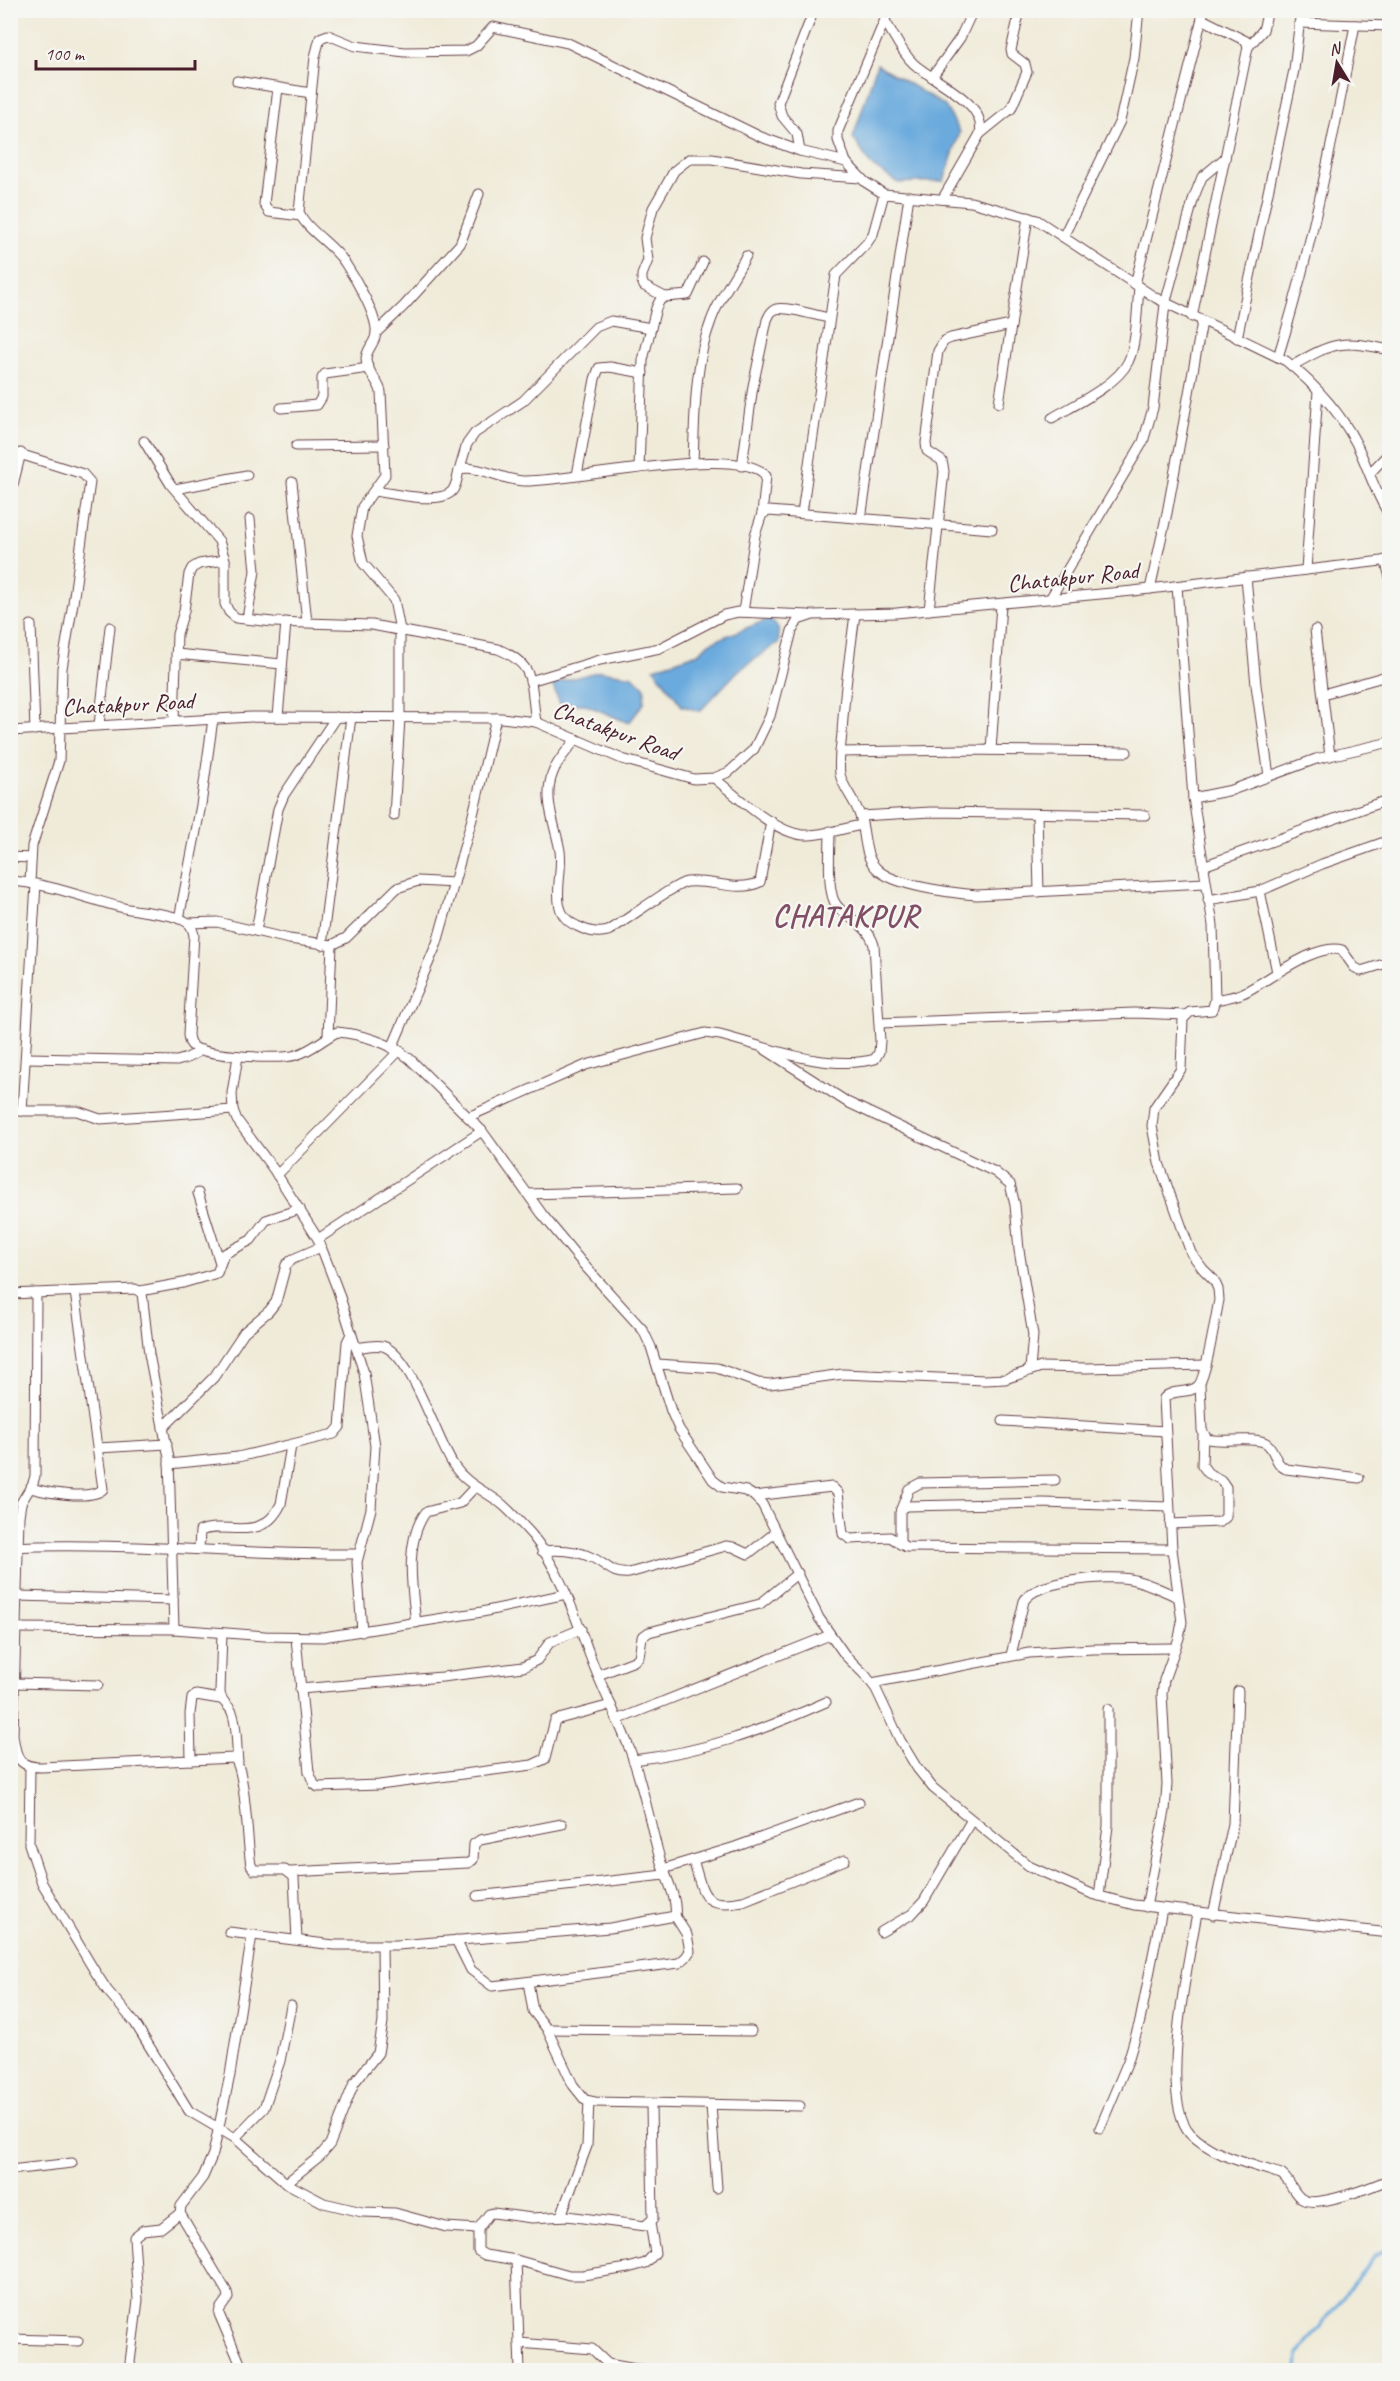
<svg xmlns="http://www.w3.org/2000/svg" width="1400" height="2381" viewBox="0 0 1400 2381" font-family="Caveat,sans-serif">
	<rect width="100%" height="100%" fill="#f6f6f2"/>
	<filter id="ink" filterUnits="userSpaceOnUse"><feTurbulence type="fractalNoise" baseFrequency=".0167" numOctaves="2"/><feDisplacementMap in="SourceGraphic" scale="12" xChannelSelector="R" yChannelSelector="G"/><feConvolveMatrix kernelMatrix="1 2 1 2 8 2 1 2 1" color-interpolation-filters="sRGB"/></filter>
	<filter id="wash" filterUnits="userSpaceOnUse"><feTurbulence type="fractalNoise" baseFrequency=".008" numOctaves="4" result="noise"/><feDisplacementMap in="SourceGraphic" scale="24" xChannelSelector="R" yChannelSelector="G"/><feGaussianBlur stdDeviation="1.35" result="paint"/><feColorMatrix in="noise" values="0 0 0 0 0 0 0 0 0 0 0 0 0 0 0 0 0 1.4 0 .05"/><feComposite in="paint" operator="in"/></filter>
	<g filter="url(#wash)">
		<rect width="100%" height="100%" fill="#f0ebd9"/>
		<g fill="#6aaadd" stroke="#5a6484" stroke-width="1.5">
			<polygon points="877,64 945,106 960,132 944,181 898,183 871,165 853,138"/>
			<polygon points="769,619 778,627 779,642 738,671 700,711 682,706 654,668 699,653 709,643"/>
			<polygon points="600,671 633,676 645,688 644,703 629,723 584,704 560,704 552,684"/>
		</g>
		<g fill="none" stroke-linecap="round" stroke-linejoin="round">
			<polyline stroke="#6aaadd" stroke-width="3" points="1297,2370 1298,2355 1375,2256 1390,2248"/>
		</g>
	</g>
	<g filter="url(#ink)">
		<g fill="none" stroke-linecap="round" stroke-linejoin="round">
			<defs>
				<g id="minor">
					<path d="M 889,10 L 838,131 L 838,140 L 846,162 L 865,182 L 884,194 L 971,202 L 1037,220 L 1156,298 L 1286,361 C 1314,384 1339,410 1356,443 C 1368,467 1375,494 1390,516"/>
					<path d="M 885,21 C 894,35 901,52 914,64 C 934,82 987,102 980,134 L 943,198"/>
					<polyline points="1299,23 1390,26"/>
					<polyline points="1248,47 1263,30 1268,10"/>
					<polyline points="932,77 960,38 973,10"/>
					<polyline points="237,81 311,93"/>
					<polyline points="278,88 264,204 269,212 301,216"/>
					<polyline points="980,134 1011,109 1027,72 1025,64 1012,54 1011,50 1018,19 1015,10"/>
					<polyline points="800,151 797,134 782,116 778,103 814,10"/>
					<polyline points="1063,237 1120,121 1134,58 1139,10"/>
					<polyline points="1135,284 1204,10"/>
					<polyline points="665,297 644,286 642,281 642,275 648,260 645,238 653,208 668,182 674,171 689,159 712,159 801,174 861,178"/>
					<polyline points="1192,317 1248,47 1246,41 1202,19"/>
					<polyline points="376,333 404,306 460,244 479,194"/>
					<polyline points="1237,338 1294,70 1301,10"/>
					<path d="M 1278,357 C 1312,248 1333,137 1355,25"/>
					<path d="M 1292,366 C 1334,341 1343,340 1390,350"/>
					<polyline points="999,403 1028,217"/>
					<polyline points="281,408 317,405 322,397 322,378 325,374 369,368"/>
					<path d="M 1052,418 C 1074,405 1117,385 1128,362 C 1137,344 1137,308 1139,287"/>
					<path d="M 144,441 L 171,485 L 219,541 L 225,560 L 225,604 L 229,612 L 236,618 L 273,622 L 372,625 L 498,649 C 537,665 530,684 536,722"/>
					<polyline points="296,446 384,445"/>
					<polyline points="10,451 83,474 90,482 73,603 62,668 59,761 32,846 30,883"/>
					<path d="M 693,462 C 695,416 694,365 711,321 C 719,298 735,277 746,256"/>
					<path d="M 742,466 L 753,386 L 767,320 C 769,316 770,311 776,309 C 786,306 817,316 829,318"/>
					<polyline points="639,468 643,360 656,308 660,300 665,297 688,295 703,262"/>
					<polyline points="459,471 467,444 475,433 523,401 596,327 611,321 651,328"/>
					<polyline points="1370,473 1390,452"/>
					<polyline points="577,475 595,379 599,368 610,367 643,373"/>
					<polyline points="292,482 307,622"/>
					<polyline points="175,489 247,475"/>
					<path d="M 374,491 C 392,493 435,504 450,493 C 456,489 457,478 459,471 L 465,468 C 485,468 504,480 523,481 C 566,483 742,442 766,476 L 762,514"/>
					<polyline points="10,497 21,453"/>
					<polyline points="802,513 836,275 867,243 873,234 884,194"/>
					<polyline points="861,519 909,196"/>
					<polyline points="1385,560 1390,577"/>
					<polyline points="1306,570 1318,391"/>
					<polyline points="1246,577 1256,685 1269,776"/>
					<polyline points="1150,589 1167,513 1202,322"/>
					<polyline points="1050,599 1143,442 1153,408 1165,304 1194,197 1202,177 1225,158"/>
					<polyline points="929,610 944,471 942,461 927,451 926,443 938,351 944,341 951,338 1011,325"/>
					<polyline points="743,612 755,535 762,514 769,511 992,529"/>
					<path d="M 855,614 C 850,654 844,693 842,733 C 841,746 838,761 840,774 C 843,789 856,801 860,816 C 866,832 863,855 876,868 C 892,886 953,893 977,895 L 1205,883"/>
					<polyline points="247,619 255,571 250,519"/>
					<polyline points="31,625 35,730"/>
					<polyline points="1315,630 1330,756"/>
					<polyline points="176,654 282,664"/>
					<polyline points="530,681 600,660 660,648 724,615 738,612 809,615"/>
					<polyline points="1323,694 1390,675"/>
					<polyline points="278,717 286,622"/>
					<polyline points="174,721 177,634 184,611 189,574 192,568 199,564 225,560"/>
					<polyline points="99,725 110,627"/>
					<polyline points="10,731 251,717 501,718 536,722 622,759 694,779 714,778 729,772 754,749 770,716 792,631 798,620 813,615 896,613 1133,591 1390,560"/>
					<path d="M 576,739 C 567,751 555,763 551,778 C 544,802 556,827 560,851 C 564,876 546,913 577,926 C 587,931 596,934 608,931 C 623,923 674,884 687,882 C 711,879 738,893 760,882 L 771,821"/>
					<polyline points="991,750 1001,604"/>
					<polyline points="840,752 962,750 1127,752"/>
					<path d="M 714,778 C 737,796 773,832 803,835 C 821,836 844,828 862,825"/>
					<polyline points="1193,798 1232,790 1316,759 1390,742"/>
					<polyline points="1037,814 1039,892"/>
					<path d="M 394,816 L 400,718 L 400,630 L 394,600 L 363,563 L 357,536 L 362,507 L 385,475 L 381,392 C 379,381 366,371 366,359 C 366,350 375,343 376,334 C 378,316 355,278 345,263 C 334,245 306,230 299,212 L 315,57 L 320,38 L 328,35 L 355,46 L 405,52 L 466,51 L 476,46 L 493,27 L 568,43 L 761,137 L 800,151 L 846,162"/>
					<polyline points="861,816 931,812 1145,815"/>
					<polyline points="10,857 31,858"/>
					<polyline points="1203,866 1390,799"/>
					<path d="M 10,881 C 49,883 87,899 124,908 C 141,912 175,913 188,923 C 192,926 193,931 194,935 L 188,1035 C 189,1040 189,1044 194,1047 C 208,1056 280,1060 296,1055 C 311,1051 323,1039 337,1032 C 361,1034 391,1043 410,1059 L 482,1131 L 542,1214 L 584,1265 L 643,1330 L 651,1347 L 671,1411 L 679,1429 L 713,1480 L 722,1487 L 746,1491 L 754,1496 L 762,1504 L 819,1618 L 845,1655 L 866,1676 L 876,1689 L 900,1740 L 917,1768 L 933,1788 L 1029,1866 L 1092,1894 L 1134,1905 L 1390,1933"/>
					<polyline points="1260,891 1277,972"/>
					<polyline points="1208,900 1260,891 1322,864 1390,840"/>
					<polyline points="179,919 201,805 213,719"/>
					<polyline points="188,923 217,922 289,939 332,945 346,938 397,888 418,881 454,883"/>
					<polyline points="256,931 278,809 284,795 336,717"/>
					<polyline points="322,945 351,717"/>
					<path d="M 1215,1000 C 1224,998 1234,997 1243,993 C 1267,982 1315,942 1342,950 L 1354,967 L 1361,971 L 1390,962"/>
					<polyline points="880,1023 1134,1013 1186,1015"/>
					<polyline points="328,1036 332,945"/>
					<polyline points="392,1048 437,943 472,819 496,718"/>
					<polyline points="766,1050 847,1102 995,1172 1010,1184 1015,1205 1019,1250 1033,1335 1030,1369"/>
					<polyline points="238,1056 232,1093 233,1110 237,1120 274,1170 318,1239 338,1291 364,1373 375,1446 371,1509 357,1562 362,1632"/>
					<polyline points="27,1058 177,1061 187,1058 202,1050"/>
					<polyline points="10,1111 77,1111 100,1119 233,1110"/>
					<polyline points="22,1111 36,884"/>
					<path d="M 468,1117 L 586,1065 L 705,1033 L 720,1035 C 767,1047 827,1072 875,1059 L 879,1052 L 880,1041 L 874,945 C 866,920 843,919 834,901 C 827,885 830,849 830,831"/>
					<polyline points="277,1175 400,1050"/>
					<polyline points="198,1193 220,1263"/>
					<polyline points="528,1194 737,1188"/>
					<polyline points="318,1239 482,1131"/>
					<polyline points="140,1291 183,1283 217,1273 224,1254 251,1240 266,1220 300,1209"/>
					<path d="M 36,1293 L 35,1476 L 33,1483 L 21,1503 L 19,1516 L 13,1735 C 16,1756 17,1767 41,1767 L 234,1758 C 246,1770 247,1844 251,1865 L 254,1870 L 285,1870 L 294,1877 L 297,1940"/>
					<polyline points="10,1294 135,1289 142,1293 149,1354 169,1458 174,1629"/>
					<polyline points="657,1364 717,1368 758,1383 770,1384 843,1374 985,1380 1005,1379 1041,1367 1087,1368 1206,1365"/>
					<path d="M 1200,1385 L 1202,1430 L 1207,1439 C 1223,1443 1253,1436 1266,1443 C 1276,1450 1274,1464 1286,1469 L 1359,1478"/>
					<polyline points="1003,1421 1165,1431"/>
					<polyline points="163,1428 214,1377 244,1332 269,1311 276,1302 286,1265 293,1259 321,1247"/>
					<polyline points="98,1448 167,1444"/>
					<polyline points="169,1464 238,1457 334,1434 340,1427 347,1342 351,1334"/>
					<path d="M 30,1488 C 45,1492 91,1501 103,1489 L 75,1292"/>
					<polyline points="754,1496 832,1487 838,1493 843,1534 850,1539 890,1537 906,1547 1172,1549"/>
					<polyline points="901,1509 909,1489 920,1483 1055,1480"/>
					<polyline points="1170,1524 1220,1522 1226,1517 1226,1487 1221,1480 1208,1473 1202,1465 1203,1434"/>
					<polyline points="900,1544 900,1513 901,1509 906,1506 1043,1503 1169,1507"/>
					<path d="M 10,1547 C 126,1542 242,1555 358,1554"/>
					<path d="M 199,1549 L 200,1531 C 227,1520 261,1545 281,1504 L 291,1446"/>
					<path d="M 542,1551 C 561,1549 578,1550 595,1559 C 608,1566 613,1575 629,1573 L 726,1546 L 733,1547 L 748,1554 L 776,1532"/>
					<polyline points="17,1596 173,1600"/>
					<path d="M 416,1623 C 412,1589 404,1541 426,1512 L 460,1503 L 475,1487"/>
					<polyline points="11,1628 174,1629 265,1636 323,1637 482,1612 566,1594"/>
					<path d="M 222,1633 L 220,1692 C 221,1703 228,1703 232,1712 C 238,1727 236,1747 238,1762"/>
					<polyline points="296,1638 309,1772 314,1784 318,1787 379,1785 532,1765 545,1759 555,1720 611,1705"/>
					<path d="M 1011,1655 L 1024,1601 C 1035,1580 1108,1575 1130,1579 C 1147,1582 1163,1591 1178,1597"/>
					<polyline points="598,1675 634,1661 639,1657 642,1637 649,1632 760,1604 798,1573"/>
					<polyline points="14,1683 98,1685"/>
					<polyline points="872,1683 1029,1653 1092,1649 1175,1648"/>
					<polyline points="300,1689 442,1677 523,1667 537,1660 550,1642 581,1629"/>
					<polyline points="617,1720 830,1635"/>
					<polyline points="191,1760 190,1714 192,1698 196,1695 220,1699"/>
					<path d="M 633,1760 C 704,1752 761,1731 826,1702"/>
					<polyline points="30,1767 29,1844 42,1883 94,1970 107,1990 135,2023 189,2111 235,2138 286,2183 324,2203 362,2212 395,2213 446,2227 478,2229 489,2214 493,2213 532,2218 567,2216 645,2226 653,2219 651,2104"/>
					<path d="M 693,1860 C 704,1894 701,1909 743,1901 L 845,1860"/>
					<polyline points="663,1869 735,1847 859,1802"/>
					<polyline points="290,1872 468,1863 473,1860 474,1844 480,1840 562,1824"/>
					<polyline points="477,1896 664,1875"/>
					<polyline points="1099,1896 1108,1826 1108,1709"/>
					<path d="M 1146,1907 L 1165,1811 L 1167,1784 L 1162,1694 L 1164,1680 L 1179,1638 L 1182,1622 L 1172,1549 L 1164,1398 C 1173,1388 1189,1395 1198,1386 C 1206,1378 1216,1315 1219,1300 L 1218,1289 L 1214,1280 L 1203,1269 L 1191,1253 L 1159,1163 L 1152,1126 L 1154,1108 L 1181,1069 L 1183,1019 L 1190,1012 L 1212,1010 L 1215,1000 L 1213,925 L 1193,798 L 1177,586"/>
					<path d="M 1197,1913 C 1189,1959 1158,2098 1190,2133 C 1213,2157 1251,2164 1281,2174 C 1291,2181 1293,2194 1302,2199 C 1317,2209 1374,2186 1390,2179"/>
					<polyline points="1213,1915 1233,1824 1238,1691"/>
					<path d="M 229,1932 L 334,1945 L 397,1945 L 610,1928 L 675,1916 C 678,1898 665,1876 660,1859 C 649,1821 643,1782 628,1745 C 616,1714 600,1684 589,1653 C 574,1613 559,1568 532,1535 C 523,1525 513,1514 503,1505 C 486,1491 467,1485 454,1466 C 436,1439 412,1355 383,1346 C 374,1344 364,1347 356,1348"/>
					<polyline points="881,1932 912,1914 924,1901 971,1821"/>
					<polyline points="456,1940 471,1970 492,1986 679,1963 686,1957 690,1951 687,1935 675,1916"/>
					<polyline points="528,1982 533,2011 547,2029 573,2085 585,2100 595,2102 800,2106"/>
					<polyline points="547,2029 751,2031"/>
					<polyline points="711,2105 717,2188"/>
					<polyline points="1100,2128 1128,2061 1140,2021 1162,1909"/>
					<polyline points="235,2138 264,2108 280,2061 291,2006"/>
					<polyline points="10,2170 72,2163"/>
					<polyline points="286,2183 320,2156 330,2144 354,2083 378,2053 383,2022 382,1945"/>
					<polyline points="561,2216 587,2146 589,2101"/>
					<polyline points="478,2229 478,2251 485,2255 516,2260 569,2275 583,2275 628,2268 646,2263 655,2253 650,2223"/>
					<polyline points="516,2260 520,2370"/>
					<polyline points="10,2339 78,2341"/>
					<polyline points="519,2343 592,2349 608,2364 641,2370"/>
					<polyline points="131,2370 130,2362 138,2300 134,2237 143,2230 161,2228 180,2213"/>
					<polyline points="243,2370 219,2314 220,2309 228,2298 227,2292 180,2213 181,2206 203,2177 213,2154 230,2075 252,1935"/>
				</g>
			</defs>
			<use href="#minor" stroke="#633e45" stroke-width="11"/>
			<use href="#minor" stroke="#fff" stroke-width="9"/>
		</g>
	</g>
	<g text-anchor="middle" stroke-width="4.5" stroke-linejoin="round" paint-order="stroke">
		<g font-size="24" fill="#4a1f2b" stroke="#f6f6f2">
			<text transform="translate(1073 577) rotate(-6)" y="8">Chatakpur Road</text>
			<text transform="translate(128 704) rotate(-3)" y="8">Chatakpur Road</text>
			<text transform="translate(616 731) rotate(20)" y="8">Chatakpur Road</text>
		</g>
		<g font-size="30" font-weight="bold" letter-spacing="1.5" fill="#814f65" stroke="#f6f6f2">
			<text x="846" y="926">CHATAKPUR</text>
		</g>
	</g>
	<rect width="1400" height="2381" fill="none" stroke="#f6f6f2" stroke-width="36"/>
	<g transform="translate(1337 63) rotate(349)" stroke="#f6f6f2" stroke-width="4.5" paint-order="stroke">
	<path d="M0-4.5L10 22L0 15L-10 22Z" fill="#4a1f2b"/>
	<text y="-9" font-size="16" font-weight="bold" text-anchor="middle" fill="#4a1f2b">N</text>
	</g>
	<path d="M36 60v9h159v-9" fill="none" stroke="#4a1f2b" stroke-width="3"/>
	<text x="45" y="60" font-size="18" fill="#4a1f2b" stroke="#f6f6f2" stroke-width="4.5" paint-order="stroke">100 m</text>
</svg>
